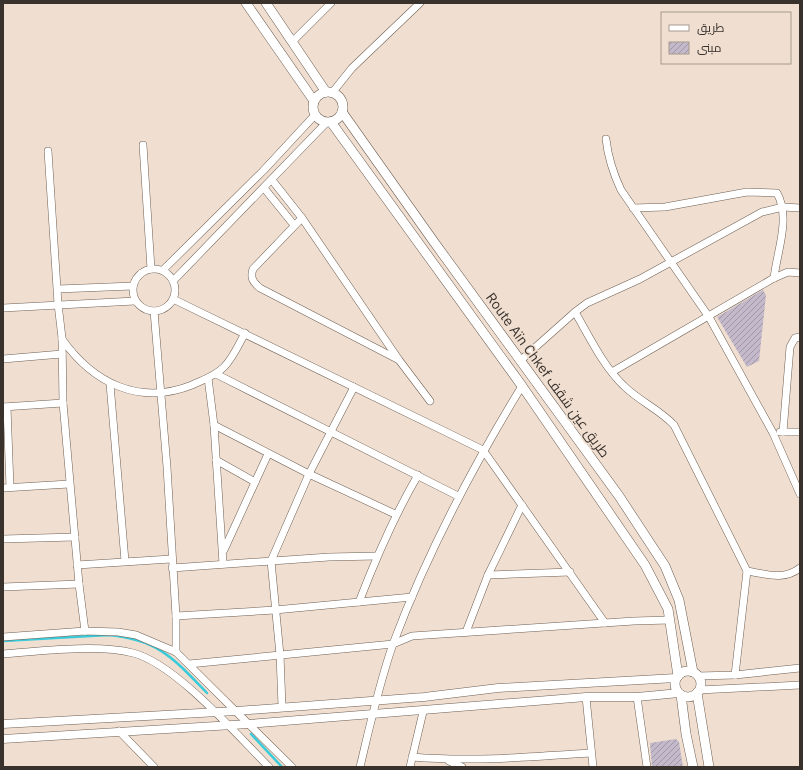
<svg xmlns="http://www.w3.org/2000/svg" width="803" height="770" viewBox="0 0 803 770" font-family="'IBM Plex Sans',Cairo,sans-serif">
	<defs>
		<pattern id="building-hatch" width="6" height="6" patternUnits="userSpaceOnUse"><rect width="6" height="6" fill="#c4b9ca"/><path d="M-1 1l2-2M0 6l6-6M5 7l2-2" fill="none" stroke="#a097a4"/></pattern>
	</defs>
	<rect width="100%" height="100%" fill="#f0dfd1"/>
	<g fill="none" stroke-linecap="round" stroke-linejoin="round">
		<g stroke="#3acbda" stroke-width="2.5">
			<path d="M 3,641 L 108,635 C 158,639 174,659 207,693"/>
			<polyline points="251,734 282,767"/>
		</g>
	</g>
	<g fill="url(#building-hatch)">
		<polygon points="763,290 766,295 759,361 747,367 717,317"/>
		<polygon points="676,739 679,742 683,767 652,767 650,743"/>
	</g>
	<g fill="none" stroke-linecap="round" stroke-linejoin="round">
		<defs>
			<g id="minor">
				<polyline points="293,41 331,3"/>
				<polyline points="332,93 352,68 420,3"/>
				<path d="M 606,139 C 608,158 613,173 621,190 L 709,317 L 773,433 L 800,494"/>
				<polyline points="143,145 151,269"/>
				<polyline points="48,151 58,304 62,338 63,403 79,584 85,631"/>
				<polyline points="272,180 302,218 399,360 430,401"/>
				<polyline points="264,188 294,225"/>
				<path d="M 633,208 L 665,207 L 747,192 L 777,193 C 791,218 777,251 774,278"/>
				<path d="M 302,218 L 253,269 C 250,278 253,282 260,288 L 397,359"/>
				<circle cx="154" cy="290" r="21"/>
				<polyline points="163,270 263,171 315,115"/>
				<polyline points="173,281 327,122"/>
				<polyline points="58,289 133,286"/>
				<polyline points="173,299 483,450 605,623"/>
				<polyline points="3,308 135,301"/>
				<polyline points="154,311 167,467 176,616 176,652"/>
				<path d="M 575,312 C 589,336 603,366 624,386 C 639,401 659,409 674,425 L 747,571 L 735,675"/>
				<path d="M 62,339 C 93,383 139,406 192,385 C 203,380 215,376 224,367 C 233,358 239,344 245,333"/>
				<polyline points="3,359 62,354"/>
				<polyline points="521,360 575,312 587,303 640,279 762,212 783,207 800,208"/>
				<polyline points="612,372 774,278 788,272 800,273"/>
				<polyline points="216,374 458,496"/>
				<polyline points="208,378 214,425 223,564"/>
				<polyline points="110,384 125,561"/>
				<polyline points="3,407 63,403"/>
				<polyline points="7,407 10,487"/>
				<polyline points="214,425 309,474 395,514"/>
				<polyline points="780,432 800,432"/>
				<polyline points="783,432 790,347 795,338 800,337"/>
				<polyline points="216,460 255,482"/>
				<polyline points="3,488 69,484"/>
				<polyline points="3,539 75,537"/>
				<polyline points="224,550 268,454"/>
				<polyline points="77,565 171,559"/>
				<polyline points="172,568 329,557 377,556"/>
				<path d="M 747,571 C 766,574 783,581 800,568"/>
				<polyline points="488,575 570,572"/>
				<polyline points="3,587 79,584"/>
				<path d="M 359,602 C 376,558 394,516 418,475"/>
				<polyline points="176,616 275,610 412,597"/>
				<polyline points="466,632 488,575 522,505"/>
				<polyline points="3,637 85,631 118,632 136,635 176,652 292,767"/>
				<path d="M 3,654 C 39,651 99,644 133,653 C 176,664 237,735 269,767"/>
				<polyline points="189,664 393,644 412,636 634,621 670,620"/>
				<polyline points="698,676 735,675 800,668"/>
				<polyline points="699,690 800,685"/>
				<polyline points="586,697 593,767"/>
				<polyline points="637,697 647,767"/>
				<polyline points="282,706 280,655 271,561 309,474 354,387"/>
				<polyline points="119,731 154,767"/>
				<path d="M 412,757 C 472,762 531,757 590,753"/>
				<polyline points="449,761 462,767"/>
				<path d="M 360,767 C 370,725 379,684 393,644 C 427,553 472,468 522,386"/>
				<polyline points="410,767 423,712"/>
			</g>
			<g id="tertiary">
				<polyline points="3,724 236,711 424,697 498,688 676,678"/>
				<polyline points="3,739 249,724 586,697 637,697 679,693"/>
			</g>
			<g id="secondary">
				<polyline points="246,3 314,101"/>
				<polyline points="266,3 326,92"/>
				<circle cx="328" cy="107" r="15"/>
				<polyline points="342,112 434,242 619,496 665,566 679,600 693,672"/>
				<polyline points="331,122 522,386 645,565 668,609 678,676"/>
				<circle cx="688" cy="684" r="13"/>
				<polyline points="697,693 709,767"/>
				<polyline points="681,695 686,734 693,767"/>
			</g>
		</defs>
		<use href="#minor" stroke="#6e5f53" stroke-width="8"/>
		<use href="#tertiary" stroke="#6e5f53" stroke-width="9"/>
		<use href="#secondary" stroke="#6e5f53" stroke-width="10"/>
		<use href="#minor" stroke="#fff" stroke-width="7"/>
		<use href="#tertiary" stroke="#fff" stroke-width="8"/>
		<use href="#secondary" stroke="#fff" stroke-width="9"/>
	</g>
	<g text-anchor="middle" stroke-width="3.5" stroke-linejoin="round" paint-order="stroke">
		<g font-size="14" fill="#38312c" stroke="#f0dfd1">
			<text transform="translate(548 375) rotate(54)" y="5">Route Aïn Chkef طريق عين شقف</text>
		</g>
	</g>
	<rect width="803" height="770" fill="none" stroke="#38312c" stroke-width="8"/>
	<rect x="661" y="12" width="130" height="52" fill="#f0dfd1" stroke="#a6998f"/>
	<rect x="669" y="25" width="20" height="6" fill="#ffffff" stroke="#a6998f"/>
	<text x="697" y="32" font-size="12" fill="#38312c">طريق</text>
	<rect x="669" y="42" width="20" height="12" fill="url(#building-hatch)" stroke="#a6998f"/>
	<text x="697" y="52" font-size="12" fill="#38312c">مبنى</text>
</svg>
